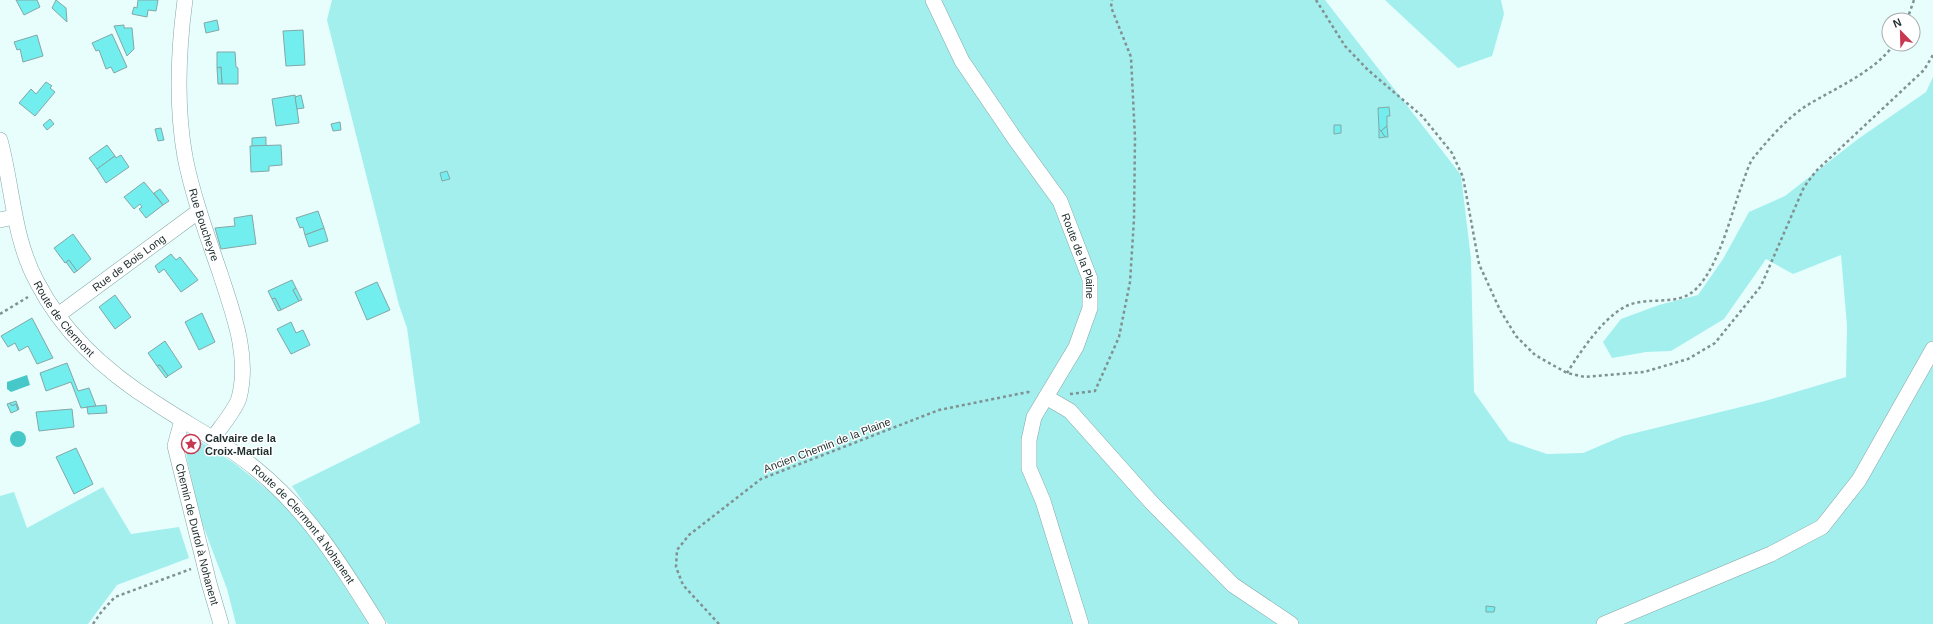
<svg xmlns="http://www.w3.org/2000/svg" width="1933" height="624" viewBox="0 0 1933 624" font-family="Helvetica,sans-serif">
	<rect width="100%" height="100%" fill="#e7fefd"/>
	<g fill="#a3efee">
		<polygon points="332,0 1325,0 1461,175 1471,259 1474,392 1509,441 1547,454 1583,453 1623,436 1765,401 1846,377 1847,326 1841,255 1793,274 1766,259 1724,319 1671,351 1646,352 1612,358 1603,342 1621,319 1659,305 1698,295 1723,259 1749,212 1785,196 1858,139 1926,92 1933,77 1933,624 388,624 292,486 420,423 407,328 399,305 327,20"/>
		<polygon points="1385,0 1501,0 1504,14 1492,56 1458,68"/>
		<polygon points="195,438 234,463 279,499 316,542 369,624 236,624 227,589 199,515 184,444"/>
		<polygon points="103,487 131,534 179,527 189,558 117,585 88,624 0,624 0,496 14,492 27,528"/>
	</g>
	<g fill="#46c7c8">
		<polygon points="27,375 30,385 11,392 7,389 7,382"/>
		<circle cx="18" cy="439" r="8"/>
	</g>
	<g fill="#73eeee" stroke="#83a7a6">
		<polygon points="16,0 37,0 40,7 24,15"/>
		<polygon points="56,0 66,8 67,22 52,8"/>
		<polygon points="138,0 158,0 156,11 148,10 147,17 132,14 134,7 137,8"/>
		<polygon points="217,20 219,30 206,33 204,23"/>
		<polygon points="124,25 124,28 132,28 134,49 127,56 114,26"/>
		<polygon points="303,30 305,65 286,66 283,31"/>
		<polygon points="112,34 127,67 114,73 111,67 106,69 99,50 96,51 92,43"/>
		<polygon points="37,35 43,56 23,62 20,49 17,50 14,42"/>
		<polygon points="217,52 235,52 236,67 238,68 238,84 222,84 221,67 217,68"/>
		<polygon points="221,67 222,84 218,84 217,68"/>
		<polygon points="46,82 52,86 50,88 55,92 35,116 19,103 31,89 36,94"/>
		<polygon points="295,95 299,123 276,126 272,99"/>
		<polygon points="301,95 304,108 297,109 295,97"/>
		<polygon points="1389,107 1390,116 1387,116 1387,126 1381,131 1379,129 1378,108"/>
		<polygon points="50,119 54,124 47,130 43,125"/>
		<polygon points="340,122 341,130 333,131 331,124"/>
		<polygon points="1334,125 1341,125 1341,133 1334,134"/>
		<polygon points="1387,126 1388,137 1385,137 1381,131"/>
		<polygon points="161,128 164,140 158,141 155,129"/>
		<polygon points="1379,129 1381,131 1385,137 1379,138"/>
		<polygon points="266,137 266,146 252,146 252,138"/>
		<polygon points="107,145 115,156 97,169 89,158"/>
		<polygon points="281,145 282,165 269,166 269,171 251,172 250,146"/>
		<polygon points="121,155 129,167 106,183 97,169 115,156 116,158"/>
		<polygon points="447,171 450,179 442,181 440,173"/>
		<polygon points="144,182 163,205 146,218 139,209 142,207 140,204 134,209 124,197"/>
		<polygon points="160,189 169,201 163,205 154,193"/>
		<polygon points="318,211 324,228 305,235 303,227 300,228 296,218"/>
		<polygon points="252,215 256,244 221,249 215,228 235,226 234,218"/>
		<polygon points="324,228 328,241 309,247 305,235"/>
		<polygon points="73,234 91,259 77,271 69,260 65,263 54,248"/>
		<polygon points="171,254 176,260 180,257 198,280 181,292 164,269 159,273 155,266"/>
		<polygon points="69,260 77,271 74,273 66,262"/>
		<polygon points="292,280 296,288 293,290 299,301 281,310 275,298 272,299 268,291"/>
		<polygon points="377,282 390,310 367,320 355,292"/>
		<polygon points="296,288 302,300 299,301 293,290"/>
		<polygon points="115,295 131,317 115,329 99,307"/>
		<polygon points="275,298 281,310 278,311 272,299"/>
		<polygon points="202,313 215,342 199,350 185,322"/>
		<polygon points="32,318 53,358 37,364 28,346 19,351 15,343 8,347 1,336"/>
		<polygon points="291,322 296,333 303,330 310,345 291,354 277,329"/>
		<polygon points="165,341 182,367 168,376 160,365 157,366 148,353"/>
		<polygon points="67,363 78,391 89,388 96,406 81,408 71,382 46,391 40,373"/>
		<polygon points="160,365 168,376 166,378 157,366"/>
		<polygon points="16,401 19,409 18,410 16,404 12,406 10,403"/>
		<polygon points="10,403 12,406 16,404 18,410 11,413 7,404"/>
		<polygon points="106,405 107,413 88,414 87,407"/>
		<polygon points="72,409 74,427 39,431 36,412"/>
		<polygon points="76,448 93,484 74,494 56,457"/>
		<polygon points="1486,606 1495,607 1494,612 1486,612"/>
	</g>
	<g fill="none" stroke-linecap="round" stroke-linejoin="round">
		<defs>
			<g id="minor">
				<path id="s1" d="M 185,0 C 178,52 176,106 185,157 C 193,197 207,235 220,273 C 233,313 250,356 239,398 C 236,409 220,428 213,438"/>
				<path id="s2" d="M 933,0 L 962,61 L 1015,139 L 1060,201 L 1090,279 L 1090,308 L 1076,347 L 1034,417 L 1029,440 L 1029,468 L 1043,501 L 1081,624"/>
				<path id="s3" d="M 0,140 C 13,188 13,238 37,282 C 63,333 109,374 157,404 C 190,426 225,443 256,469 C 309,512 342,566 378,624"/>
				<polyline points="0,220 14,217"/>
				<path id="s4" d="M 58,315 L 199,211"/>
				<polyline points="1046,397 1070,411 1151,502 1233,585 1291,624"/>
				<path id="s5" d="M 182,420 L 175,446 L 209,583 L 221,624"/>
				<polyline points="1604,624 1771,554 1822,527 1859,480 1933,349"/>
			</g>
		</defs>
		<use href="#minor" stroke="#83a7a7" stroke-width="16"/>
		<g stroke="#7f9191" stroke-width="2.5" stroke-dasharray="3 3" stroke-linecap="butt">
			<polyline points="1316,0 1345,46 1368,70 1422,116 1452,153 1463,177 1479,264 1500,310 1516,336 1535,355 1567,373 1585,377 1644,372 1688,359 1715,343 1761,286 1804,187 1816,171 1924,70 1933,55"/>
			<polyline points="1907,20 1914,0"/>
			<polyline points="0,314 28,297"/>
			<path d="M 1567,373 C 1581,351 1608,309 1635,303 C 1655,298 1680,305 1696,289 C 1720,265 1731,213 1743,182 C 1746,174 1749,163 1754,157 C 1769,139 1786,119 1806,106 C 1835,88 1875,72 1894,44"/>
			<polyline points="1070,394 1095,391 1119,337 1130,282 1134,219 1135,138 1131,57 1111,7 1112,0"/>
			<polyline points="93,624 102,611 115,597 191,569"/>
			<polyline points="719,624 683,585 676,567 677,550 689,535 761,479 939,410 1028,392 1032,393"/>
		</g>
		<use href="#minor" stroke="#fff" stroke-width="15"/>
	</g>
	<defs>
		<symbol id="sight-ring" viewBox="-11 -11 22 22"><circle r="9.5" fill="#fff" stroke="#c83851" stroke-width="1.5"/><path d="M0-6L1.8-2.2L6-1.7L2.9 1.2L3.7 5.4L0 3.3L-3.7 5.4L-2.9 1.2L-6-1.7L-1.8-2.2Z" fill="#c83851"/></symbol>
	</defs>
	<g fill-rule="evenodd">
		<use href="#sight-ring" x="180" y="433" width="22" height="22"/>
	</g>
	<g text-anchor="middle" stroke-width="3" stroke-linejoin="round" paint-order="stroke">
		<g font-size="11" fill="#1e2c2c" stroke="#fff">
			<text dy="4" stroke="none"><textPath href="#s1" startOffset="228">Rue Boucheyre</textPath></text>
			<text dy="4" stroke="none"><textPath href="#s2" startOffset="297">Route de la Plaine</textPath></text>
			<text dy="4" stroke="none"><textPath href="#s4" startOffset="88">Rue de Bois Long</textPath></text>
			<text dy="4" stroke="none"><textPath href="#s3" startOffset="193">Route de Clermont</textPath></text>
			<text transform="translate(827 445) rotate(-21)" y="4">Ancien Chemin de la Plaine</text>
			<text dy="4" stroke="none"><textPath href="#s3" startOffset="512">Route de Clermont à Nohanent</textPath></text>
			<text dy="4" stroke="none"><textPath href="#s5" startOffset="118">Chemin de Durtol à Nohanent</textPath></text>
		</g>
		<g font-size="11" font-weight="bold" fill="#1e2c2c" stroke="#fff" text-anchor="start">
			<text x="205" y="442">Calvaire de la<tspan x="205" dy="13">Croix-Martial</tspan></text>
		</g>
	</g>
	<g transform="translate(1901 32) rotate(337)"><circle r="19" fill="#ffffff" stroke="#a5abab"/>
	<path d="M0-3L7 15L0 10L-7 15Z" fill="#c83851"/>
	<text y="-6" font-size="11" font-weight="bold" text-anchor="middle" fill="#1e2c2c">N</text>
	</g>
</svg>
